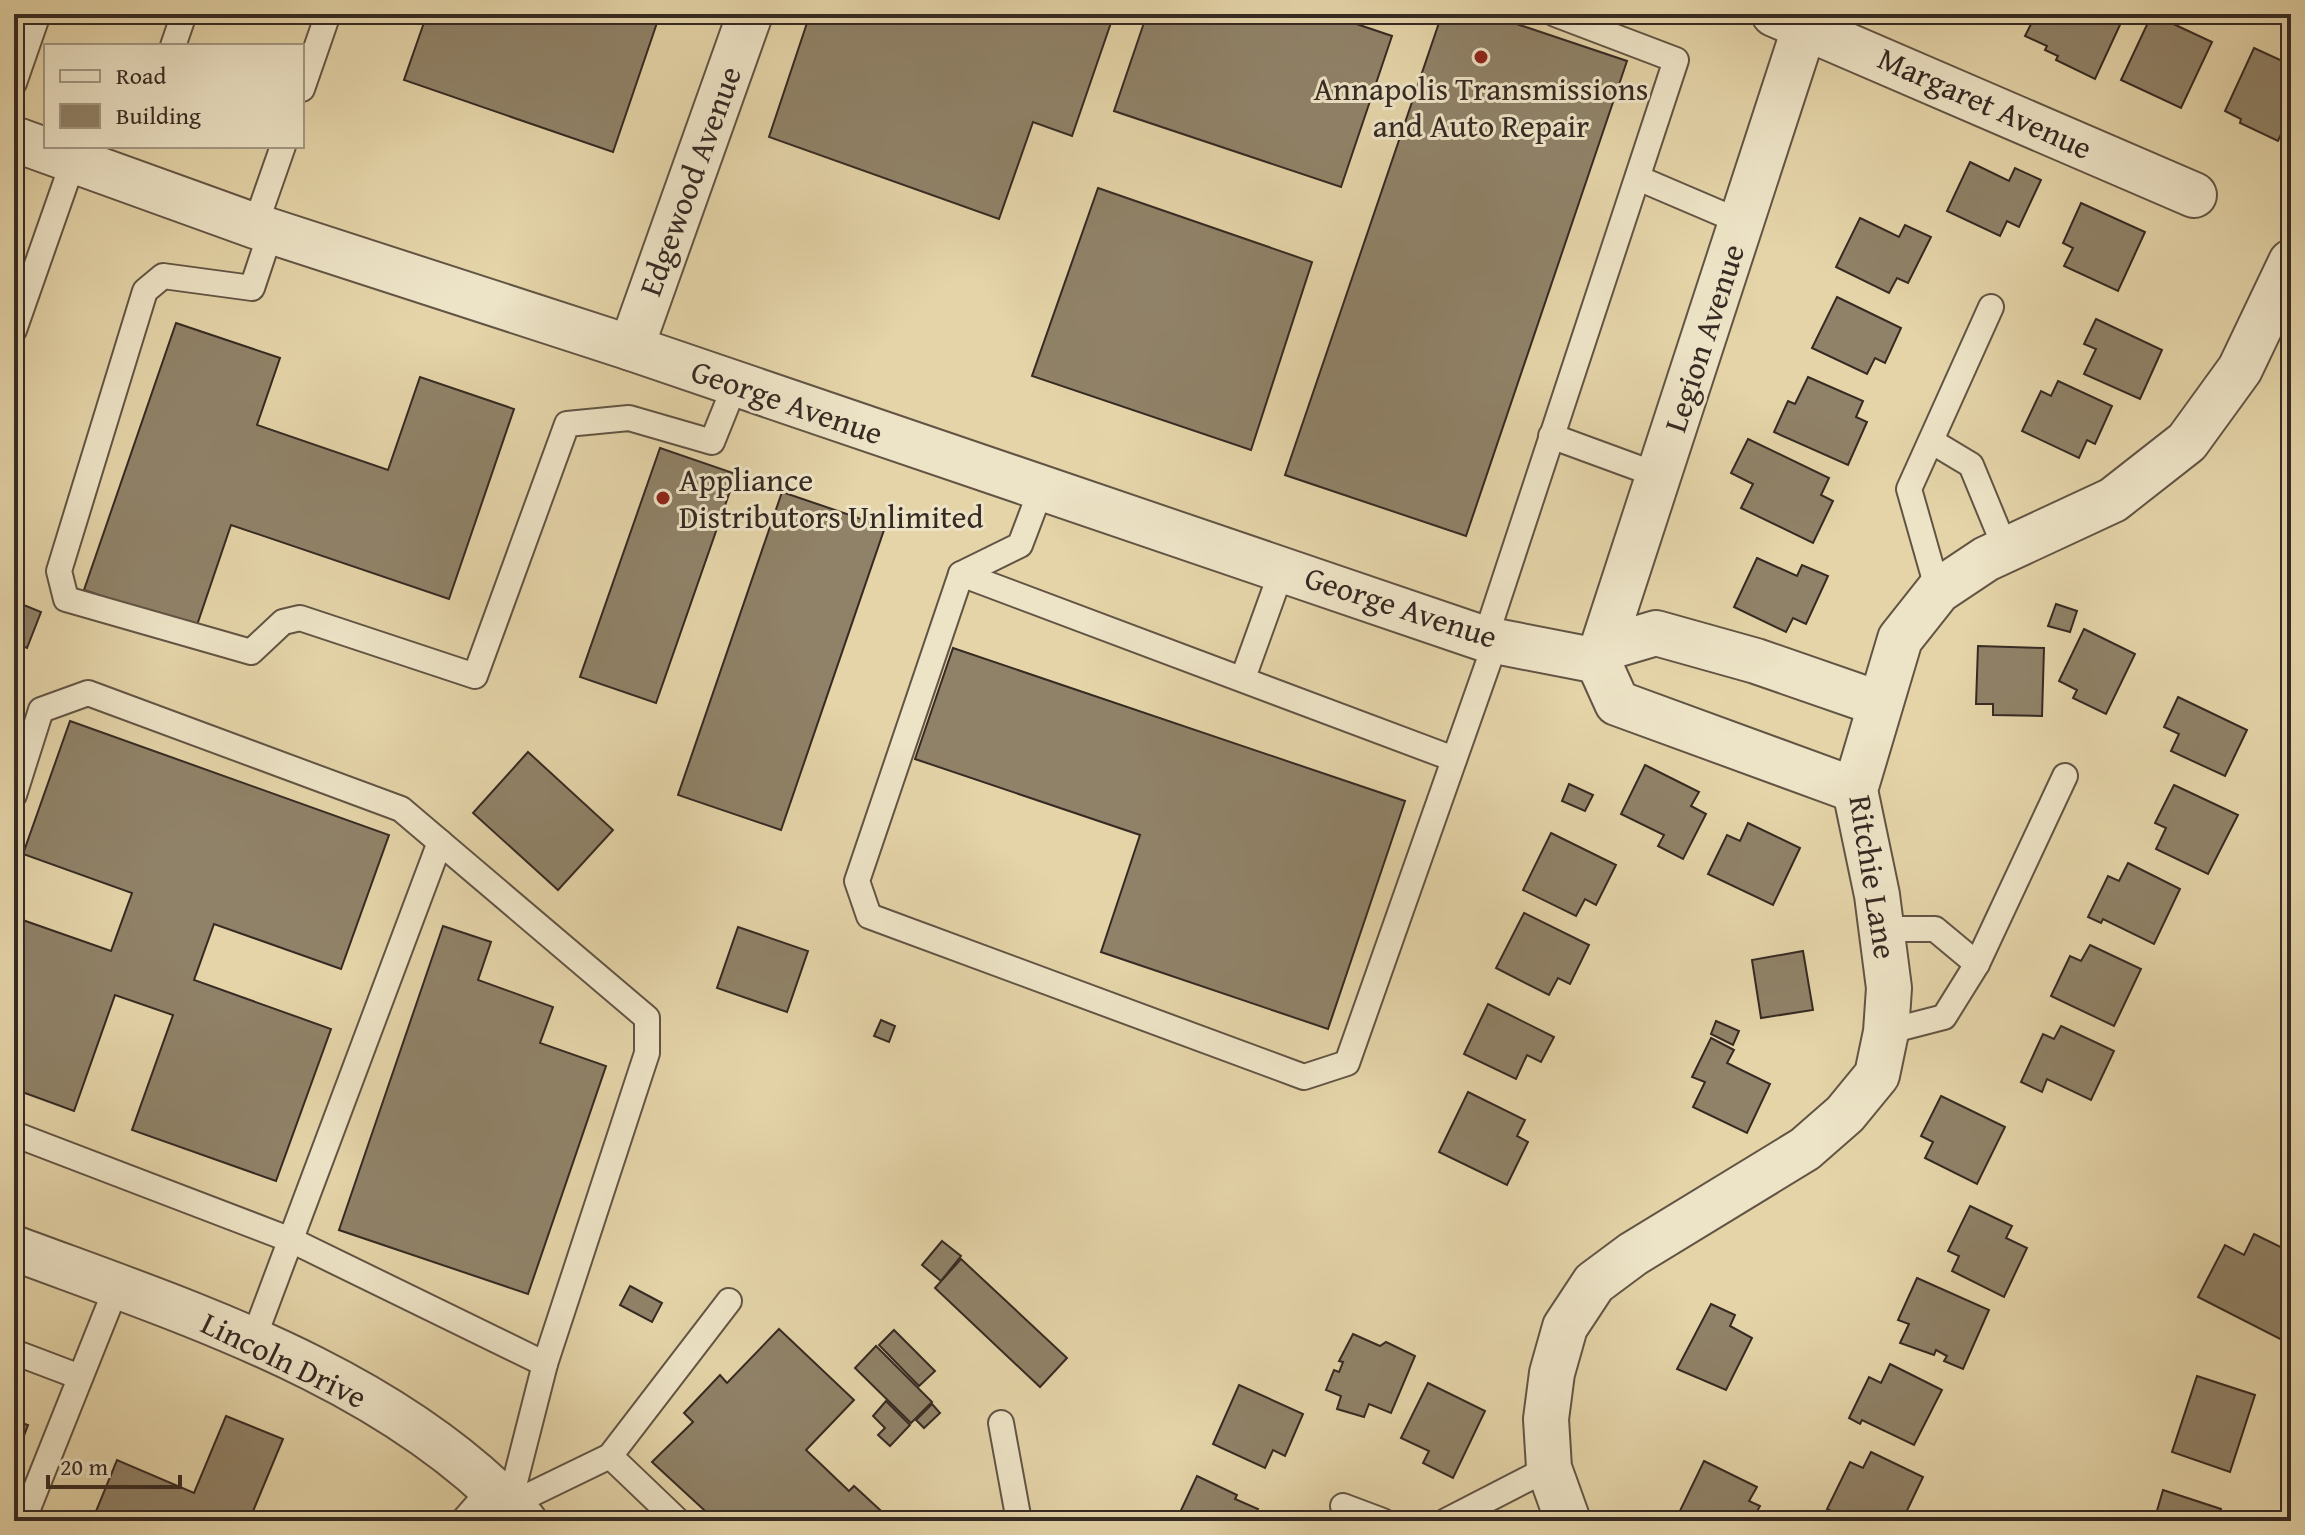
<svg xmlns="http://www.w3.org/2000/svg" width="2305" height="1535" viewBox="0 0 2305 1535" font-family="'Gentium Book Plus',serif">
	<rect width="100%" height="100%" fill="#e4d4a8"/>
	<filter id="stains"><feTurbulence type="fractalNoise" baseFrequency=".0025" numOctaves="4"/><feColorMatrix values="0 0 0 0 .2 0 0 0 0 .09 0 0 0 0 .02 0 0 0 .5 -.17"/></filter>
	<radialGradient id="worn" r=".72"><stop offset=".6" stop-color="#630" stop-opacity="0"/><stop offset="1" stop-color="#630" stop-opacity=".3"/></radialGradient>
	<g fill="#908268" stroke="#362a23" stroke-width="2">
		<polygon points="427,14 660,14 613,152 404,80"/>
		<polygon points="810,14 1114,14 1072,136 1033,122 999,219 769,137"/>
		<polygon points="1147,14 1327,14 1392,36 1341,187 1114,111"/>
		<polygon points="1442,14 1487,14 1627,61 1466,536 1285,475"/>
		<polygon points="2036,14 2125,14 2095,79 2056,60 2058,56 2045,50 2047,46 2025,36"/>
		<polygon points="2152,14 2212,42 2181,108 2121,80"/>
		<polygon points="2254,48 2291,65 2291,112 2278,141 2240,123 2241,119 2225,111"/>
		<polygon points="1970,162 2009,181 2015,168 2041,180 2019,227 2007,221 2000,236 1947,211"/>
		<polygon points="1098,188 1312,262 1251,450 1032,376"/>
		<polygon points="2081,203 2145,232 2118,291 2064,266 2073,248 2063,243"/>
		<polygon points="1860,218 1899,237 1905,225 1931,237 1908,283 1897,278 1889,293 1836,267"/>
		<polygon points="1837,297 1901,328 1885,363 1875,358 1867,374 1812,348"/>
		<polygon points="2096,319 2162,350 2140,399 2084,374 2096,349 2084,344"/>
		<polygon points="176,323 280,358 257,425 388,470 420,377 514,409 449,599 231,525 196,628 84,590"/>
		<polygon points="1808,377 1863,401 1856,417 1867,422 1848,465 1774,432 1788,401 1795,404"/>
		<polygon points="2058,381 2112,406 2095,444 2087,440 2079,458 2022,431 2041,391 2051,396"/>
		<polygon points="1748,439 1829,478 1821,495 1833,501 1813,543 1741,508 1753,484 1731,473"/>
		<polygon points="660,448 736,474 656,703 580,677"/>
		<polygon points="782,492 885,527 781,830 678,795"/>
		<polygon points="1757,558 1797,576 1802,565 1828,576 1806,624 1793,618 1786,632 1734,607"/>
		<polygon points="14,601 41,612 27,648 14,642"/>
		<polygon points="2056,604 2077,611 2070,632 2048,626"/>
		<polygon points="2084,629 2135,654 2106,714 2073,698 2077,690 2059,681"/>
		<polygon points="1978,646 2044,648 2042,716 1993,715 1993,704 1976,704"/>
		<polygon points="953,648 1405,801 1328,1029 1101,952 1140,835 915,759"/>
		<polygon points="2178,697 2247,730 2225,776 2171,751 2179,734 2164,727"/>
		<polygon points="70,721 389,835 341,969 214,924 194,980 331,1029 276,1181 132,1130 173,1015 115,995 74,1111 14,1089 14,917 111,951 132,893 23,854"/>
		<polygon points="528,752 613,830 558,890 473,813"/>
		<polygon points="1645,765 1699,792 1691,806 1706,814 1683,859 1658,846 1664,835 1621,814"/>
		<polygon points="1569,784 1593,795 1585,811 1562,801"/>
		<polygon points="2174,785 2238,815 2208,874 2156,849 2166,828 2155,823"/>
		<polygon points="1748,823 1800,848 1773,905 1708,874 1727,835 1740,841"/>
		<polygon points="1551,833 1616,865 1596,905 1585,899 1576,916 1523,890"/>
		<polygon points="2128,863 2180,889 2154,944 2103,919 2101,923 2088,917 2108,876 2119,881"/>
		<polygon points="1524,913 1589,945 1570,984 1558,978 1549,995 1496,968"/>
		<polygon points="443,926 491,942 478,980 553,1007 540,1043 606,1066 528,1294 339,1230"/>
		<polygon points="738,927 808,951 787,1012 717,988"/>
		<polygon points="2090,945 2141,969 2114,1026 2051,996 2070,956 2081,961"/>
		<polygon points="1803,951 1813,1010 1761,1018 1752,960"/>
		<polygon points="1488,1004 1554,1037 1541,1062 1527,1055 1516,1079 1464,1054"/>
		<polygon points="881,1020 895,1026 889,1042 874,1036"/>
		<polygon points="1716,1021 1739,1031 1733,1045 1711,1034"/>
		<polygon points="2061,1026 2114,1051 2091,1100 2047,1079 2042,1092 2021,1082 2043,1034 2054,1039"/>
		<polygon points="1711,1038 1734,1050 1727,1063 1770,1084 1747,1133 1693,1107 1705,1082 1692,1077"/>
		<polygon points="1468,1092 1525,1120 1517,1136 1528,1142 1507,1185 1439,1152"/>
		<polygon points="1941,1096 2005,1127 1977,1184 1925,1158 1933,1142 1921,1136"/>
		<polygon points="1970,1206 2012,1226 2006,1238 2027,1248 2004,1297 1952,1271 1959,1256 1948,1251"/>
		<polygon points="2254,1234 2291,1252 2291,1333 2286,1342 2198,1297 2225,1245 2244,1255"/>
		<polygon points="942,1241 961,1256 941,1281 922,1265"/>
		<polygon points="961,1259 1067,1358 1040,1387 935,1288"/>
		<polygon points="1917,1278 1989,1310 1963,1369 1944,1361 1947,1356 1936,1350 1934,1355 1900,1343 1909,1324 1898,1320"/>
		<polygon points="630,1286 662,1303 652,1322 620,1305"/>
		<polygon points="1711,1304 1735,1315 1730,1326 1752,1338 1726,1390 1677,1369"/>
		<polygon points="779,1329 854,1400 806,1450 849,1491 854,1486 892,1521 716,1521 652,1462 693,1422 684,1413 720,1375 727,1383"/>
		<polygon points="894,1330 935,1371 919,1386 879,1345"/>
		<polygon points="1353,1334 1380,1346 1386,1342 1415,1356 1391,1413 1369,1404 1364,1417 1337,1409 1341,1396 1326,1390 1334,1370 1339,1372 1343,1362 1339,1361"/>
		<polygon points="876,1346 932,1402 911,1423 855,1368"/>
		<polygon points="1890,1364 1942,1390 1914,1445 1862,1420 1860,1424 1849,1418 1869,1377 1881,1383"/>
		<polygon points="2197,1376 2255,1395 2230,1472 2172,1452"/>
		<polygon points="1428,1383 1485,1411 1453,1478 1423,1463 1429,1451 1401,1438"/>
		<polygon points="1239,1385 1303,1414 1285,1456 1273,1450 1265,1468 1213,1444"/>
		<polygon points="886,1401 910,1425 890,1446 878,1435 885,1428 873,1416"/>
		<polygon points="932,1404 940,1413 924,1428 916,1420"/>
		<polygon points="226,1416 283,1439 249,1521 92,1521 117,1460 194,1493"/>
		<polygon points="14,1420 28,1425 14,1462"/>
		<polygon points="1871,1452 1923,1477 1902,1521 1850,1521 1827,1509 1850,1462 1863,1468"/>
		<polygon points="1704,1461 1757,1487 1749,1501 1760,1506 1752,1521 1685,1521 1677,1517"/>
		<polygon points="1197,1476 1237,1495 1235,1499 1258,1509 1252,1521 1176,1521"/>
		<polygon points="2163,1490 2221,1509 2217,1521 2154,1521"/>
	</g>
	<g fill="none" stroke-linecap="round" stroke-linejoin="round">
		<defs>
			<g id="lane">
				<polyline points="173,46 184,14"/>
				<polyline points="14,83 38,14"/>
				<polyline points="302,89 328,14"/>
				<polyline points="1638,178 1741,222"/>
				<polyline points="255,226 283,146"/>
				<polyline points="271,231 252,288 163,276 145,291 59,571 66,599 251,652 283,622 300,618 475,676 567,424 629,418 712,442 735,385"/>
				<polyline points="14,330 73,162"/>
				<polyline points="1551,436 1660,476"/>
				<polyline points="1931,441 1971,465 2006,550"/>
				<polyline points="1042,487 1020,545 961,574 857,881 869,916 1304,1077 1347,1063 1496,641"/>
				<polyline points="961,574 1454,759"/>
				<polyline points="1938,591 1909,489 1991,307"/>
				<polyline points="1485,639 1676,60 1555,14"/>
				<polyline points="1243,678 1283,567"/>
				<polyline points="14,795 41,710 88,693 401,809 647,1018 647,1053 545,1364 509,1505"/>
				<polyline points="1882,929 1935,929 1977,964"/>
				<polyline points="1886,1032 1944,1017 1977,964 2065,776"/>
				<polyline points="14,1134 291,1240 545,1364"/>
				<polyline points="253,1340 440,842"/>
				<polyline points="14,1352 80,1377"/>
				<polyline points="1001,1423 1019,1521"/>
				<polyline points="610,1456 678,1521"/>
				<polyline points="509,1505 610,1456 729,1301"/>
				<polyline points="1343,1506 1383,1521"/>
				<polyline points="23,1521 117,1286"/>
				<polyline points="463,1521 491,1489"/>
				<polyline points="1446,1521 1549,1468"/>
			</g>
			<g id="street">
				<polyline points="1774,14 2194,195"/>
				<polyline points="14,139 255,226 631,348 1485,639 1598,661"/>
				<polyline points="631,348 750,14"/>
				<polyline points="1602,649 1656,633 1756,661 1880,704"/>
				<polyline points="1598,661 1809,14"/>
				<polyline points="1598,661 1617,703 1855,790"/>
				<path d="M 14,1248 C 191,1314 394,1378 524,1521"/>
				<polyline points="1568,1521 1549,1468 1546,1419 1552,1373 1565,1327 1594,1283 1633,1254 1805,1149 1845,1114 1877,1075 1886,1032 1889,988 1877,895 1855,790 1900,639 1938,591 1986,559 2113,500 2187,442 2240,369 2291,262"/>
			</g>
		</defs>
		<use href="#lane" stroke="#625444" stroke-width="28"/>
		<use href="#street" stroke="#625444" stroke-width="48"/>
		<use href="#lane" stroke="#ede3c6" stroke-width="24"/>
		<use href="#street" stroke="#ede3c6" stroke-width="44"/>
	</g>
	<g fill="#8f2418" stroke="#ede3c6" stroke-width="3">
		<circle cx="1481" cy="57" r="8"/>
		<circle cx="663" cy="498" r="8"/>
	</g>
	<g text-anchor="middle" stroke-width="6" stroke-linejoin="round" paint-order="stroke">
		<g font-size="32" fill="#362a23" stroke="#ede3c6">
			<text x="1481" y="100">Annapolis Transmissions<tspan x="1481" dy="37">and Auto Repair</tspan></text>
			<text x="679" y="491" text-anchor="start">Appliance<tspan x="679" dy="37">Distributors Unlimited</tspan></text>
		</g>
		<g font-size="32" fill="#362a23" stroke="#ede3c6">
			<text transform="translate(1985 103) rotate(24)" y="11">Margaret Avenue</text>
			<text transform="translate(690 181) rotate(-70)" y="11">Edgewood Avenue</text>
			<text transform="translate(1704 338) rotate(-72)" y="11">Legion Avenue</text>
			<text transform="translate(787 402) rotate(19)" y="11">George Avenue</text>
			<text transform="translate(1401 607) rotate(18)" y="11">George Avenue</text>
			<text transform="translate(1873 877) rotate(81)" y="11">Ritchie Lane</text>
			<text transform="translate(284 1360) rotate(26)" y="11">Lincoln Drive</text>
		</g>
	</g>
	<rect width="2305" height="1535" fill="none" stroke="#e4d4a8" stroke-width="48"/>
	<rect x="16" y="16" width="2273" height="1503" fill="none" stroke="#362a23" stroke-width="4"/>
	<rect x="24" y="24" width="2257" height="1487" fill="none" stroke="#362a23" stroke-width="2"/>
	<rect x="44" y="44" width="260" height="104" fill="#ede3c6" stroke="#a49985" stroke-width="2"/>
	<rect x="60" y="70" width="40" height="12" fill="#ede3c6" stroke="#a49985" stroke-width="2"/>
	<text x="116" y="84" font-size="24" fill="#362a23">Road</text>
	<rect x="60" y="104" width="40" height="24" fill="#908268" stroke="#a49985" stroke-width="2"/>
	<text x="116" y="124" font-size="24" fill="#362a23">Building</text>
	<path d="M48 1475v12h132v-12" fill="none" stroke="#362a23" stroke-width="4"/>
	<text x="60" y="1475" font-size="24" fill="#362a23" stroke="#ede3c6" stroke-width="6" paint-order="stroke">20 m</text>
	<rect width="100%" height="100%" filter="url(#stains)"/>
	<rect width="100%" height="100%" fill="url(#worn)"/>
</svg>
